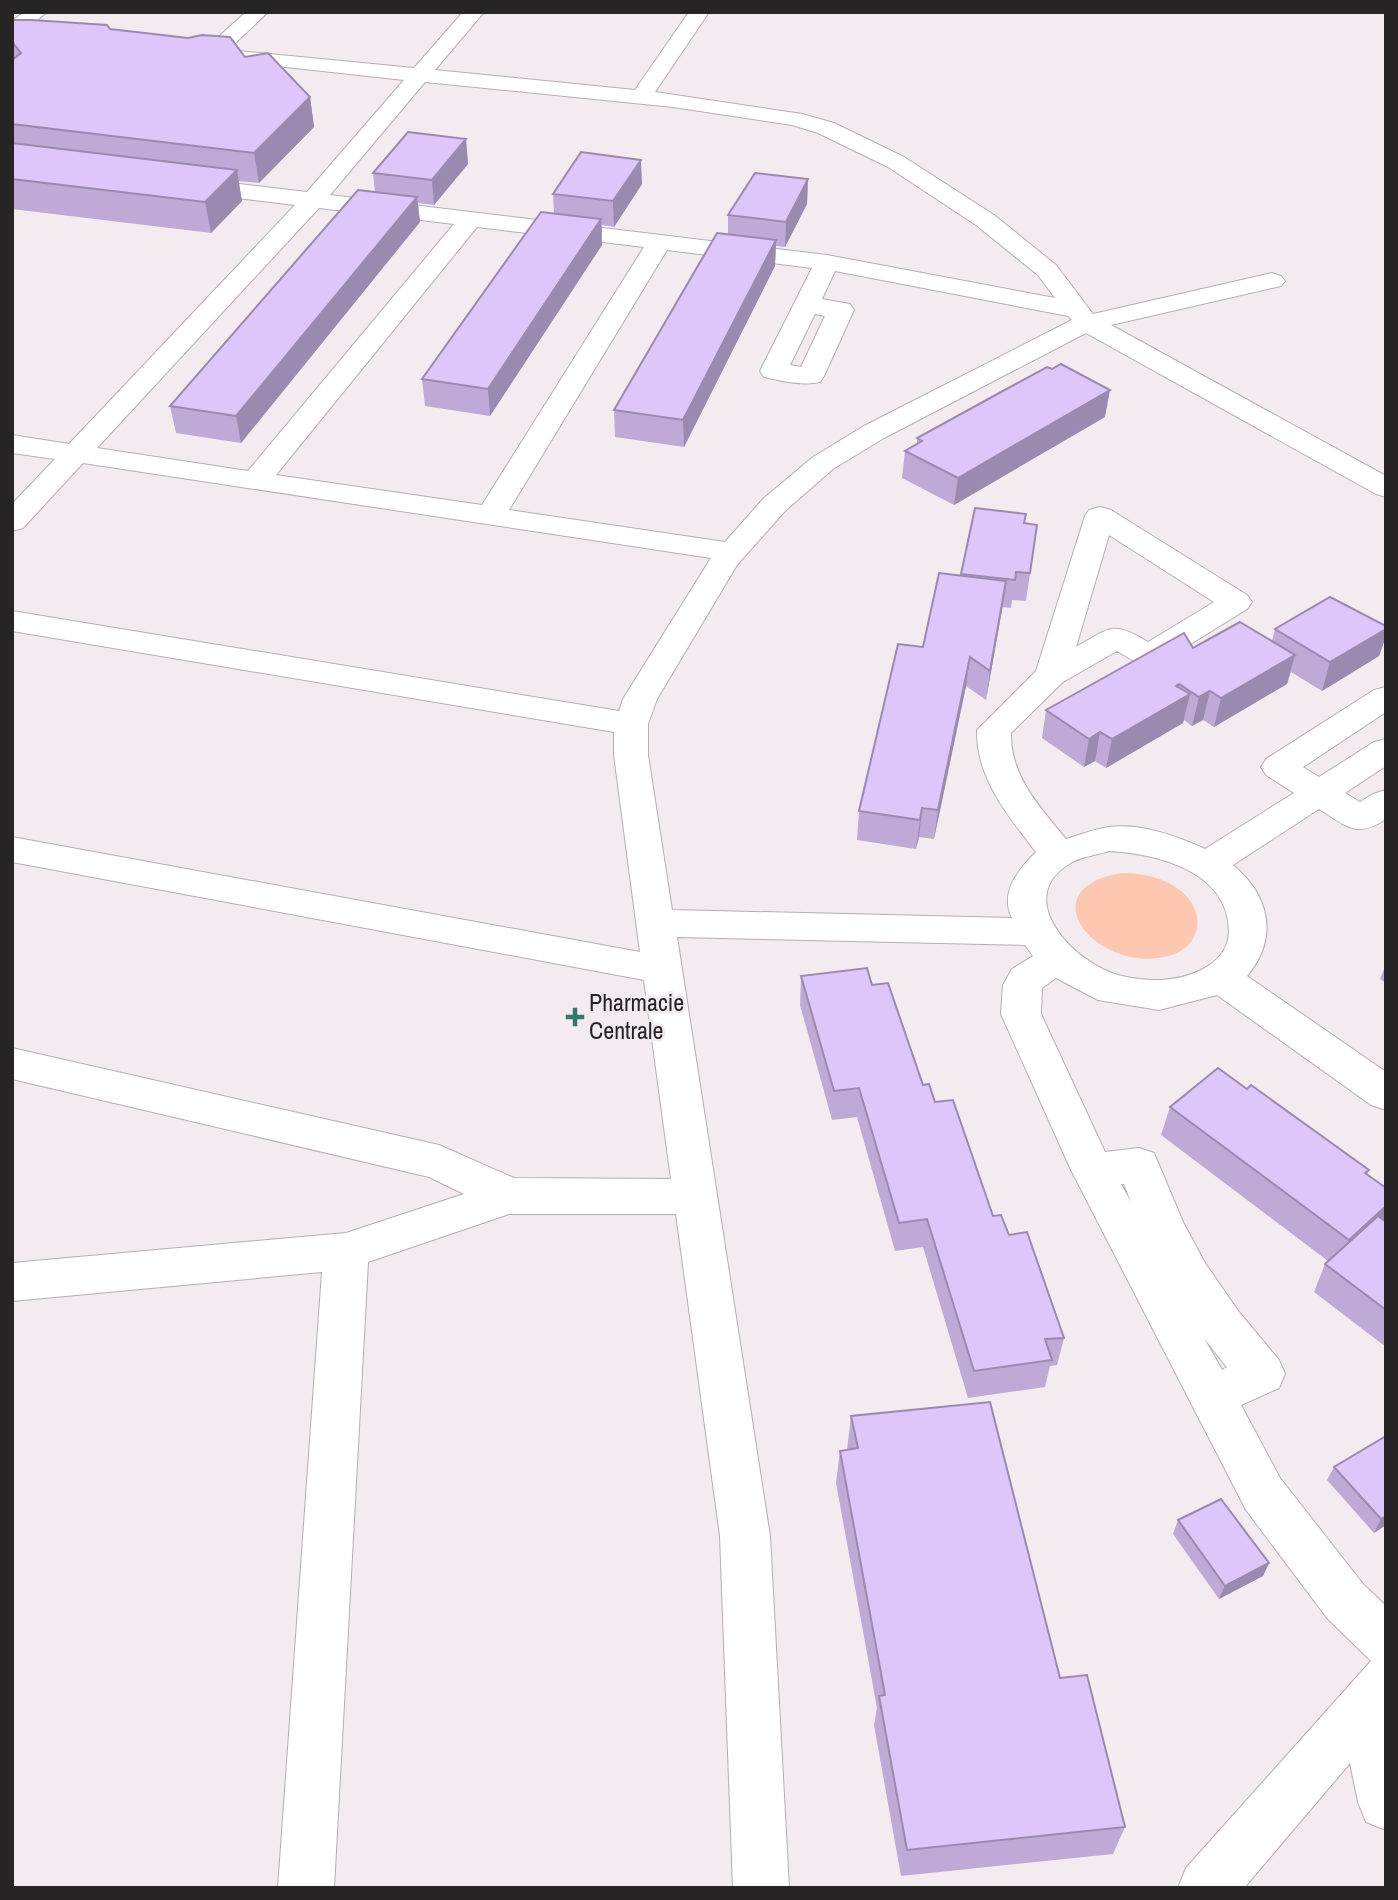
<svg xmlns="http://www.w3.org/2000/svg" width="1398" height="1900" viewBox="0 0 1398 1900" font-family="'Archivo Narrow',sans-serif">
	<rect width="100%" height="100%" fill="#f4ebf1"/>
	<path fill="#fec7b2" d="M 1121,873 C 1142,873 1164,877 1181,891 C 1207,912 1202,947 1169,956 C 1097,975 1027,889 1121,873 Z"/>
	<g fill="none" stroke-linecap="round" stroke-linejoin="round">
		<defs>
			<g id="minor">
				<polygon points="24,12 47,12 19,35 12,37 12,21"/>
				<path d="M 246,12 L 268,12 L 228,50 L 414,68 L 463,12 L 484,12 L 435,70 L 635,90 L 689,12 L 709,12 L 655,92 L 802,114 L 834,123 L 904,157 L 994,215 L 1056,265 L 1093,314 L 1272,273 L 1281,276 L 1285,281 L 1281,286 L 1111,325 L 1386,476 L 1386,497 L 1376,494 L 1086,333 L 884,438 L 833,469 L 785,511 L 737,565 L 657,699 L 648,724 L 648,755 L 672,910 L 1012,918 C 999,892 1019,869 1036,852 C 1008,816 976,778 977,730 L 1036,671 L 1085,516 L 1089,510 L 1100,507 L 1111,510 L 1247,595 L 1252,602 L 1247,609 L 1160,663 C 1142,668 1132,660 1117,651 L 1063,682 L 1011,733 C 1010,776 1040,807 1066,839 C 1080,835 1094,829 1109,827 C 1139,823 1178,836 1205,849 L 1294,793 L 1266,775 L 1261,767 L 1266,759 L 1374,690 L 1386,687 L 1386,712 L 1303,767 L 1319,777 L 1374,742 L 1386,739 L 1386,766 L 1345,793 L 1360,802 L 1373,794 L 1386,790 L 1386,819 C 1357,839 1346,826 1319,809 L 1233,865 C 1270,896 1279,938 1247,976 L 1386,1072 L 1386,1110 L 1371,1105 L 1217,995 L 1159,1010 L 1098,1000 L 1056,978 L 1042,988 L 1041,1014 L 1105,1152 L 1139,1148 L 1154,1153 L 1183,1222 L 1205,1263 L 1239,1312 L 1279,1360 L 1285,1374 L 1279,1388 L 1241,1405 L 1280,1478 L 1363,1584 L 1386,1606 L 1386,1830 L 1366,1822 L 1358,1802 L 1350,1763 L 1244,1888 L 1178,1888 L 1186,1868 L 1371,1661 L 1327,1618 L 1246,1510 L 1071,1170 L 1001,1014 L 1003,985 L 1012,969 L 1033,956 L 1025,945 L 677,937 L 770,1536 L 789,1888 L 733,1888 L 720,1536 L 676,1214 L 509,1214 L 368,1262 L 334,1888 L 278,1888 L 322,1272 L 12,1301 L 12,1263 L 346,1233 L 464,1194 L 429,1177 L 12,1079 L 12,1048 L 439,1145 L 514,1178 L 671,1179 L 644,980 L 12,862 L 12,837 L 640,952 L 614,755 L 614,732 L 12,631 L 12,611 L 619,711 L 623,699 L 711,558 L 83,463 L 23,528 L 12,531 L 12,504 L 55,459 L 12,453 L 12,435 L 69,444 L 295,205 L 189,192 L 181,190 L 177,185 L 181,180 L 189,178 L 307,192 L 404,80 L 204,58 L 201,54 L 204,50 ZM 425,82 L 673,107 L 792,125 L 818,133 L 888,167 L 976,225 L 1038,275 L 1055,298 L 827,255 L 330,195 ZM 319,208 L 454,224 L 248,471 L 97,448 ZM 477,227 L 644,247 L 482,505 L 276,475 ZM 667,250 L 812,268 L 760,371 L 764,377 C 782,381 802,386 820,382 L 824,376 L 854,310 L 850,304 L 822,299 L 835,271 L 1068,316 L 1072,320 L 864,426 L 813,457 L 763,499 L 725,542 L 509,510 ZM 815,314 L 825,316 L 801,367 L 790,365 ZM 1109,535 L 1214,602 L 1148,642 C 1112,620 1110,628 1076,647 ZM 1109,851 C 1158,854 1228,871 1229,931 C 1229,950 1216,963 1199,971 C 1176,982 1147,982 1122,976 C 1077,966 1011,900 1069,864 C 1079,857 1097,855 1109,851 ZM 1121,1184 L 1124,1184 L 1131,1202 ZM 1204,1338 L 1225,1365 L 1227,1367 L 1222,1370 Z"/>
			</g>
		</defs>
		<use href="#minor" stroke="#b6adb3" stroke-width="2"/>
		<use href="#minor" fill="#fff" fill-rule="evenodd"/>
	</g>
	<g fill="#bfa9d7">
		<polygon points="12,20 110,29 245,57 310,97 314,127 259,183 238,181 242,201 211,233 12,209"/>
		<polygon points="466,139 468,164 434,205 418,203 420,222 241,443 176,433 170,406 375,192 373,173"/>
		<polygon points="808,179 807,204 785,247 776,246 775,266 684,447 615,437 614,410 728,234 728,215"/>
		<polygon points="642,184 614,227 602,225 602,245 490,416 425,406 422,379 554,214 553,194"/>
		<polygon points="1105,417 954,505 902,478 905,451 917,443 917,438"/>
		<polygon points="975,508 1025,523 1037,525 1026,601 1012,600 1011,608 1002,607 986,700 966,686 934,839 919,837 916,849 857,840 859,811 923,647 961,576"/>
		<polygon points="1386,626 1386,636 1379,656 1322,691 1291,672 1287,684 1214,727 1203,720 1192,726 1184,720 1183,723 1106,768 1095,761 1084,767 1042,738 1046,710 1193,648 1272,641 1275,629"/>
		<polygon points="1386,964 1386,983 1380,979"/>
		<polygon points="801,976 872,985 923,1085 935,1102 993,1216 1009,1235 1064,1338 1057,1365 1050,1366 1045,1387 968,1398 923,1247 895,1251 857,1117 832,1120 800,1005"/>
		<polygon points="1247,1089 1369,1170 1367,1175 1386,1188 1386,1347 1314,1292 1325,1264 1328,1261 1161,1135 1170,1107"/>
		<polygon points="851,1416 1060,1678 1125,1827 1113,1854 901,1876 874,1725 877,1708 836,1483 840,1451 847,1450"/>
		<polygon points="1386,1436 1386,1525 1374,1533 1327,1480 1334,1467"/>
		<polygon points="1178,1520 1269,1563 1263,1576 1219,1599 1173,1534"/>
	</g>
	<g fill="#9b8aaf">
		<polygon points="310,97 314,127 259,183 254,153"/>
		<polygon points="466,139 468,164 434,205 432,180"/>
		<polygon points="641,160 642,184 614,227 613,201"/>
		<polygon points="237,170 242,201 211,233 205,202"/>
		<polygon points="808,179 807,204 785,247 786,222"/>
		<polygon points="417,197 420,222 241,443 236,416"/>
		<polygon points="601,219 602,245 490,416 488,389"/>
		<polygon points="776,240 775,266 684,447 683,420"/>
		<polygon points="1110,390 1105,417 954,505 958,478"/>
		<polygon points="1006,581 1002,610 986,700 990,671"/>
		<polygon points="1386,629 1386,636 1379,656 1322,691 1330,662"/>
		<polygon points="1295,655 1287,684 1214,727 1221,698"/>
		<polygon points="970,657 966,686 934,839 938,810"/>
		<polygon points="1179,684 1174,703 1190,694 1183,723 1106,768 1112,739"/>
		<polygon points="1210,691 1203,720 1192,726 1199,697"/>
		<polygon points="1100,732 1095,761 1084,767 1089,739"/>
		<polygon points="922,808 919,837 916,849 920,820"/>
		<polygon points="1386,1206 1386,1220 1384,1224 1337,1268 1349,1240"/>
		<polygon points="1386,1516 1386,1525 1374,1533 1381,1519"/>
		<polygon points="1269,1563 1263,1576 1219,1599 1225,1586"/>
	</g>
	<g fill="#dec5fa" stroke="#9b8aaf" stroke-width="2">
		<polygon points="12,20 32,20 107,25 110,29 188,38 202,35 230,37 245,57 268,53 310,97 254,153 12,124 12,60 21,53 12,42"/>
		<polygon points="408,132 466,139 432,180 373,173"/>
		<polygon points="12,143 237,170 205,202 12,179"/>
		<polygon points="581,152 641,160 613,201 553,194"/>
		<polygon points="755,173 808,179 786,222 728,215"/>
		<polygon points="358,190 417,197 236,416 170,406"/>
		<polygon points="541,212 601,219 488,389 422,379"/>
		<polygon points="717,233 776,240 683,420 614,410"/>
		<polygon points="1061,364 1110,390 958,478 905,451 922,441 917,438 1001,392 1047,367 1052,369"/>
		<polygon points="975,508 1026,514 1024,523 1037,525 1030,573 1016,572 1015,580 961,574"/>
		<polygon points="939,573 1006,581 990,671 970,657 938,810 922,808 920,820 859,811 898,644 923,647"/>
		<polygon points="1330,597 1386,626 1386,629 1330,662 1275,629"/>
		<polygon points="1240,622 1295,655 1221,698 1210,691 1199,697 1179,684 1176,686 1190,694 1112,739 1100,732 1089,739 1046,710 1184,633 1193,648"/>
		<polygon points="867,968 872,985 888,983 923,1085 929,1084 935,1102 953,1100 993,1216 1001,1215 1009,1235 1027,1232 1064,1338 1045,1339 1052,1360 974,1371 927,1219 899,1223 859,1088 834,1091 801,976"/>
		<polygon points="1218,1068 1247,1089 1251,1085 1369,1170 1365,1173 1386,1188 1386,1206 1349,1240 1170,1107"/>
		<polygon points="1378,1216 1386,1222 1386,1310 1325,1264"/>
		<polygon points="990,1402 1060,1678 1087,1675 1125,1827 907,1850 879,1696 885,1695 840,1451 858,1448 851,1416"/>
		<polygon points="1386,1436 1386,1516 1381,1519 1334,1467"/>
		<polygon points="1221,1499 1269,1563 1225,1586 1178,1520"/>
	</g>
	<path fill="#36796c" stroke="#f4ebf1" stroke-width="2.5" d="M571.5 1006.5h7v7h7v7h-7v7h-7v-7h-7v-7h7z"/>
	<g text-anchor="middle" stroke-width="6" stroke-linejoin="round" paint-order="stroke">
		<g font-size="24" fill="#272426" stroke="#f4ebf1" text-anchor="start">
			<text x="589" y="1011">Pharmacie<tspan x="589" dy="28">Centrale</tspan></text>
		</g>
	</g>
	<rect width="1398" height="1900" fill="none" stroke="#272426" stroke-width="28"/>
</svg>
